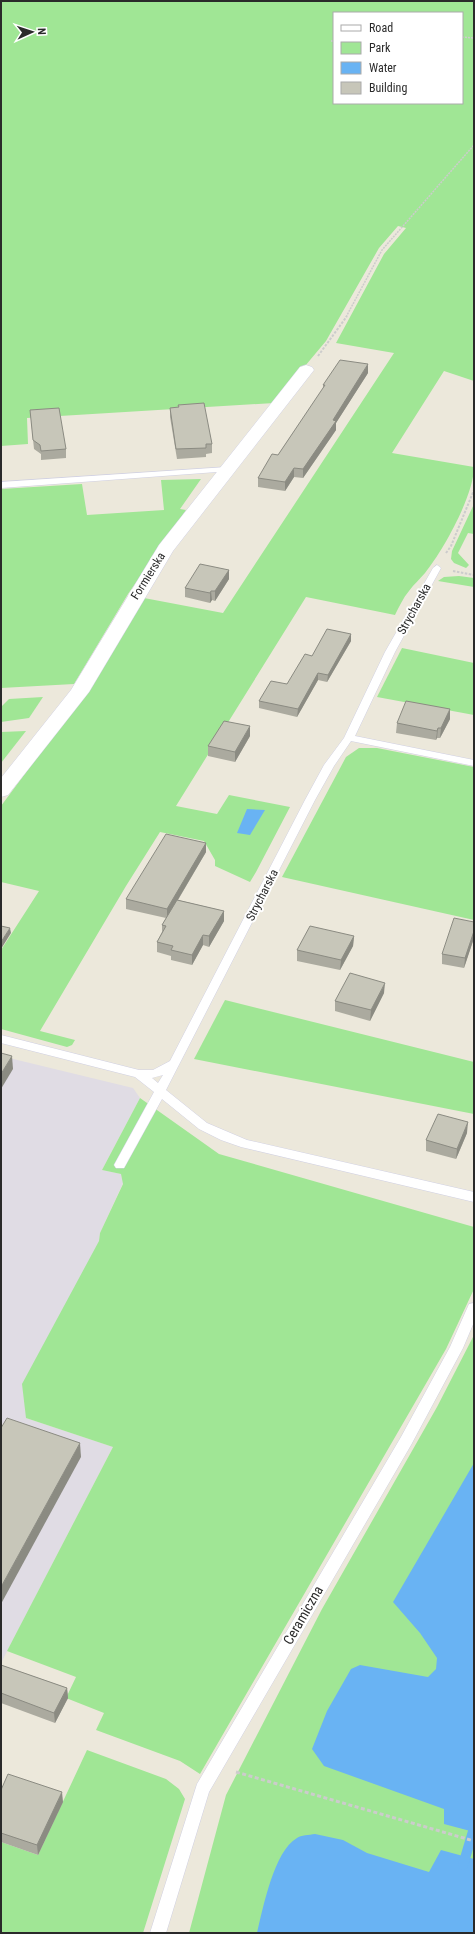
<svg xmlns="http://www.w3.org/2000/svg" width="475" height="1934" viewBox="0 0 475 1934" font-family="'Roboto Condensed',sans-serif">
	<rect width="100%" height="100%" fill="#ece8db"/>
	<polygon fill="#e0dce4" points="1,1056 133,1088 140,1098 102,1170 121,1174 123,1183 100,1233 99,1241 26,1418 113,1447 1,1663"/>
	<g fill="#a0e695" fill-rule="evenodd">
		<path d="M 1,1 L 474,1 L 474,381 L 444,371 L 392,453 L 474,467 C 474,495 443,551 425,573 C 420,579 414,584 409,591 C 403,598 399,607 395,615 L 306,597 L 176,806 L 217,814 L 229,795 L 290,807 L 256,872 L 250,882 L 215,866 L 215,860 L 204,841 L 160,832 L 126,886 L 40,1031 L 75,1040 L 72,1045 L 67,1047 L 1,1029 L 1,950 L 39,891 L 1,882 L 1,806 L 27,771 L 144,598 L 223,613 L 394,353 L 336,343 L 384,254 L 406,228 L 398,226 L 379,248 L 326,341 L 274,403 L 27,418 L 28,444 L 1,446 ZM 334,13 L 462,13 L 462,103 L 334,103 Z"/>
		<polygon points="201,479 180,509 186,510 128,594 74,684 1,688 1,489 82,484 87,515 164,510 161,480"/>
		<polygon points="474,504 474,534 468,533 458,553 469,565 466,568 454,563 451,559 452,551"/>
		<polygon points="459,576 474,578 474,587 438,581 444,577"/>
		<polygon points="402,648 474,663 474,715 377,697"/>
		<polygon points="43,697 29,718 1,722 1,707 9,699"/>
		<polygon points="26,731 1,763 1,732"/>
		<polygon points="359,748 377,748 474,767 474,920 282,877 346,757"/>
		<polygon points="225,1000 474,1062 474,1114 194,1059"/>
		<polygon points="140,1098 219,1154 474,1227 474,1289 446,1349 200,1774 180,1761 96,1730 104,1713 66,1698 76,1677 7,1651 113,1447 26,1418 22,1384 99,1241 100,1233 123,1184 121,1174 102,1170"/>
		<polygon points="474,1335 474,1933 189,1933 226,1795 322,1609 437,1407"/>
		<polygon points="87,1750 166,1779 179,1789 185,1799 143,1933 1,1933 1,1842 38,1855"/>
	</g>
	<g fill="#69b3f3">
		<polygon points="247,809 265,810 250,835 237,833"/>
		<polygon points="474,1463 474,1832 444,1824 444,1809 324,1766 312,1749 327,1711 351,1669 360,1665 428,1677 436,1669 437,1658 420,1633 393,1602"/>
		<path d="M 315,1834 L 343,1840 L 367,1853 L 429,1872 L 441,1850 L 474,1859 L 474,1933 L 257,1933 C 263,1908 274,1851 297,1838 C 301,1835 309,1835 315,1834 Z"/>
	</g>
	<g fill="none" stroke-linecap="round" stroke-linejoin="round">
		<polyline stroke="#69b3f3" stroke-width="10" points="463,1865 474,1828"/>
		<defs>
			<g id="lane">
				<polygon points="227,467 231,469 230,471 1,488 1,482"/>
				<path d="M 437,565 L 441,568 L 395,652 L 355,736 L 474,760 L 474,766 L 351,741 L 334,766 L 315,800 L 166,1090 L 207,1123 L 247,1140 L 474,1192 L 474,1202 L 241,1147 L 221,1140 L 199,1129 L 162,1099 L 124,1168 L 116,1168 L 114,1165 L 154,1092 L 135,1077 L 1,1043 L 1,1035 L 139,1070 L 153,1070 L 170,1061 L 305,800 L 324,765 L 344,738 L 385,652 L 433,568 ZM 163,1075 L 158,1083 L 152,1078 Z"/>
				<polygon points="474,1303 474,1322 463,1348 411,1445 209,1792 166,1933 150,1933 197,1784 401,1437 450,1347 469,1304"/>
			</g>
			<polygon id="street" points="306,365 312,367 314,370 173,551 89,692 8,795 1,797 1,778 71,690 159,545 300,367"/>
		</defs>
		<use href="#lane" stroke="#d0d0e3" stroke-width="1"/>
		<use href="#street" stroke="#d0d0e3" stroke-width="1"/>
		<g stroke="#ccc" stroke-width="1.5" stroke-dasharray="2 1" stroke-linecap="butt">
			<polyline points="462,37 474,38"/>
			<polyline points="331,41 334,41"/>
			<polyline points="346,317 382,250 474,145"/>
		</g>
		<g stroke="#ccc" stroke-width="2" stroke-dasharray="2.5 1.5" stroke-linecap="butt">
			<polyline points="318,356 347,316"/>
			<polyline points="446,553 451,546 474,490"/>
			<polyline points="453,571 474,575"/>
		</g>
		<polyline stroke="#ccc" stroke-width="3" stroke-dasharray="4 2.5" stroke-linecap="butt" points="236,1772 474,1841"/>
		<use href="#lane" fill="#fff" fill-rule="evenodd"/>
		<use href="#street" fill="#fff" fill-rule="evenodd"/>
	</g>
	<g fill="#abaa9f">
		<polygon points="368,373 336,423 336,430 303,478 294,477 285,491 258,487 258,478 278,455 323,389 323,385"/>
		<polygon points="178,405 212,444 212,453 206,454 206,457 177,459 170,417 170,408 179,407"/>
		<polygon points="30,410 66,449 66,458 41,460 41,454 34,449"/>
		<polygon points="229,570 229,579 215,601 212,600 210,603 185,597 185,588"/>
		<polygon points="351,634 351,641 327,682 318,680 297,717 259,708 259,701 287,684 312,656"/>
		<polygon points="450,719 440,738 437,738 436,740 396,733 397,723"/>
		<polygon points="250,736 235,762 208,756 208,746"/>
		<polygon points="206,843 206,852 178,900 224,911 224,921 209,947 203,945 192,965 171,960 171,956 157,952 157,942 162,932 162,925 166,918 126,909 126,899"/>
		<polygon points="474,922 474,938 464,968 442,964 442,954"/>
		<polygon points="354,936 353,946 340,970 297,961 297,950"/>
		<polygon points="384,993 370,1021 335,1011 335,1001"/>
		<polygon points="467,1133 456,1159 426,1151 426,1140"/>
		<polygon points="1,1665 67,1688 68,1698 55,1723 1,1703"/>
		<polygon points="1,1790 63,1802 38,1855 1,1842"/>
	</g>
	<g fill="#8b8b82">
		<polygon points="368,364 368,373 336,423 336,430 303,478 303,469 333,420"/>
		<polygon points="294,468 294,477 285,491 285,482"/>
		<polygon points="229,570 229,579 215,601 215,591"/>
		<polygon points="211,591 212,600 210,603 210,593"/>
		<polygon points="351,634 351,641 327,682 328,675"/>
		<polygon points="318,673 318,680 297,717 298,709"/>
		<polygon points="450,709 450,719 440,738 441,728"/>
		<polygon points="250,726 250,736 235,762 235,752"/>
		<polygon points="438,728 437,738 436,740 437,731"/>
		<polygon points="206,843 206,852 167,918 167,909"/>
		<polygon points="224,911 224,921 209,947 209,936"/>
		<polygon points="10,928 11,933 1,949 1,942"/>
		<polygon points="474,931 474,938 464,968 465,958"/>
		<polygon points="203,935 203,945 192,965 192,955"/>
		<polygon points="354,936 353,946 340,970 341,960"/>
		<polygon points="385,983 384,993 370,1021 371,1010"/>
		<polygon points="12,1056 13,1069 1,1089 1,1074"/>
		<polygon points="468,1122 467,1133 456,1159 457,1149"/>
		<polygon points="80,1443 81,1457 1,1604 1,1587"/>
		<polygon points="67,1688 68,1698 55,1723 54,1713"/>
		<polygon points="62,1792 63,1802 38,1855 37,1845"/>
	</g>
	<g fill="#c7c6b9" stroke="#8b8b82">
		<polygon points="340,360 368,364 333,420 336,421 303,469 294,468 285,482 258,478 272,454 278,455 325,385 323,385"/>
		<polygon points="204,403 212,444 206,444 206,448 176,449 170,408 179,407 178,405"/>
		<polygon points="59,408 66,449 41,451 40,445 33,440 30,410"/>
		<polygon points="200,564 229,570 215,591 211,591 210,593 185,588"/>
		<polygon points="327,629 351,634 328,675 318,673 298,709 259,701 271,681 287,684 305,654 312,656"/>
		<polygon points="406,701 450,709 441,728 438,728 437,731 397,723"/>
		<polygon points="224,721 250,726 235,752 208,746"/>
		<polygon points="166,834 206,843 167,909 126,899"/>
		<polygon points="177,900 224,911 209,936 203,935 192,955 171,950 173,946 157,942 166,926 162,925"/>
		<polygon points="454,918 474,922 474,931 465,958 442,954"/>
		<polygon points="1,926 10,928 1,942"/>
		<polygon points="310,926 354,936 341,960 297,950"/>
		<polygon points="350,973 385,983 371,1010 335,1001"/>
		<polygon points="1,1053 12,1056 1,1074"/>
		<polygon points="438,1114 468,1122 457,1149 426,1140"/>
		<polygon points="7,1418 80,1443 1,1587 1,1428"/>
		<polygon points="1,1665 67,1688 54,1713 1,1693"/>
		<polygon points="8,1774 62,1792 37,1845 1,1833 1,1790"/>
	</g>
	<g text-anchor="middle" stroke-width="4" stroke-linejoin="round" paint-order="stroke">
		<g font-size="12" fill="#2a2a2a" stroke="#fff">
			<text transform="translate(148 576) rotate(-58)" y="4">Formierska</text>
			<text transform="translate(414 609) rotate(-61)" y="4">Strycharska</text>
			<text transform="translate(262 895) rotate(-63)" y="4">Strycharska</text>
		</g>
		<g font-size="14" fill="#2a2a2a" stroke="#fff">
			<text transform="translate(303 1615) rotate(-60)" y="5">Ceramiczna</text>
		</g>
	</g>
	<rect width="475" height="1934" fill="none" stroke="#2a2a2a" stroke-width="4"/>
	<rect x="333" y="12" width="130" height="92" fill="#ffffff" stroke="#aaaaaa"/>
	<rect x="341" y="25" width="20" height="6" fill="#ffffff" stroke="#aaaaaa"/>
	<text x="369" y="32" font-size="12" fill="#2a2a2a">Road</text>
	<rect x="341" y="42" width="20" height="12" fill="#a0e695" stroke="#aaaaaa"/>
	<text x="369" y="52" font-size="12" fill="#2a2a2a">Park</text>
	<rect x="341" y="62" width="20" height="12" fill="#69b3f3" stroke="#aaaaaa"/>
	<text x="369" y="72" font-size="12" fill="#2a2a2a">Water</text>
	<rect x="341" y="82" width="20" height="12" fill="#c7c6b9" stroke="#aaaaaa"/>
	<text x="369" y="92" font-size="12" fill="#2a2a2a">Building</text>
	<g transform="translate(32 32) rotate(87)" stroke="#ffffff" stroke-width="3" paint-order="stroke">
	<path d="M0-3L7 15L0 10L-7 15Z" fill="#2a2a2a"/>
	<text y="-6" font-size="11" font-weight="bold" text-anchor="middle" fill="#2a2a2a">N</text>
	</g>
</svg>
